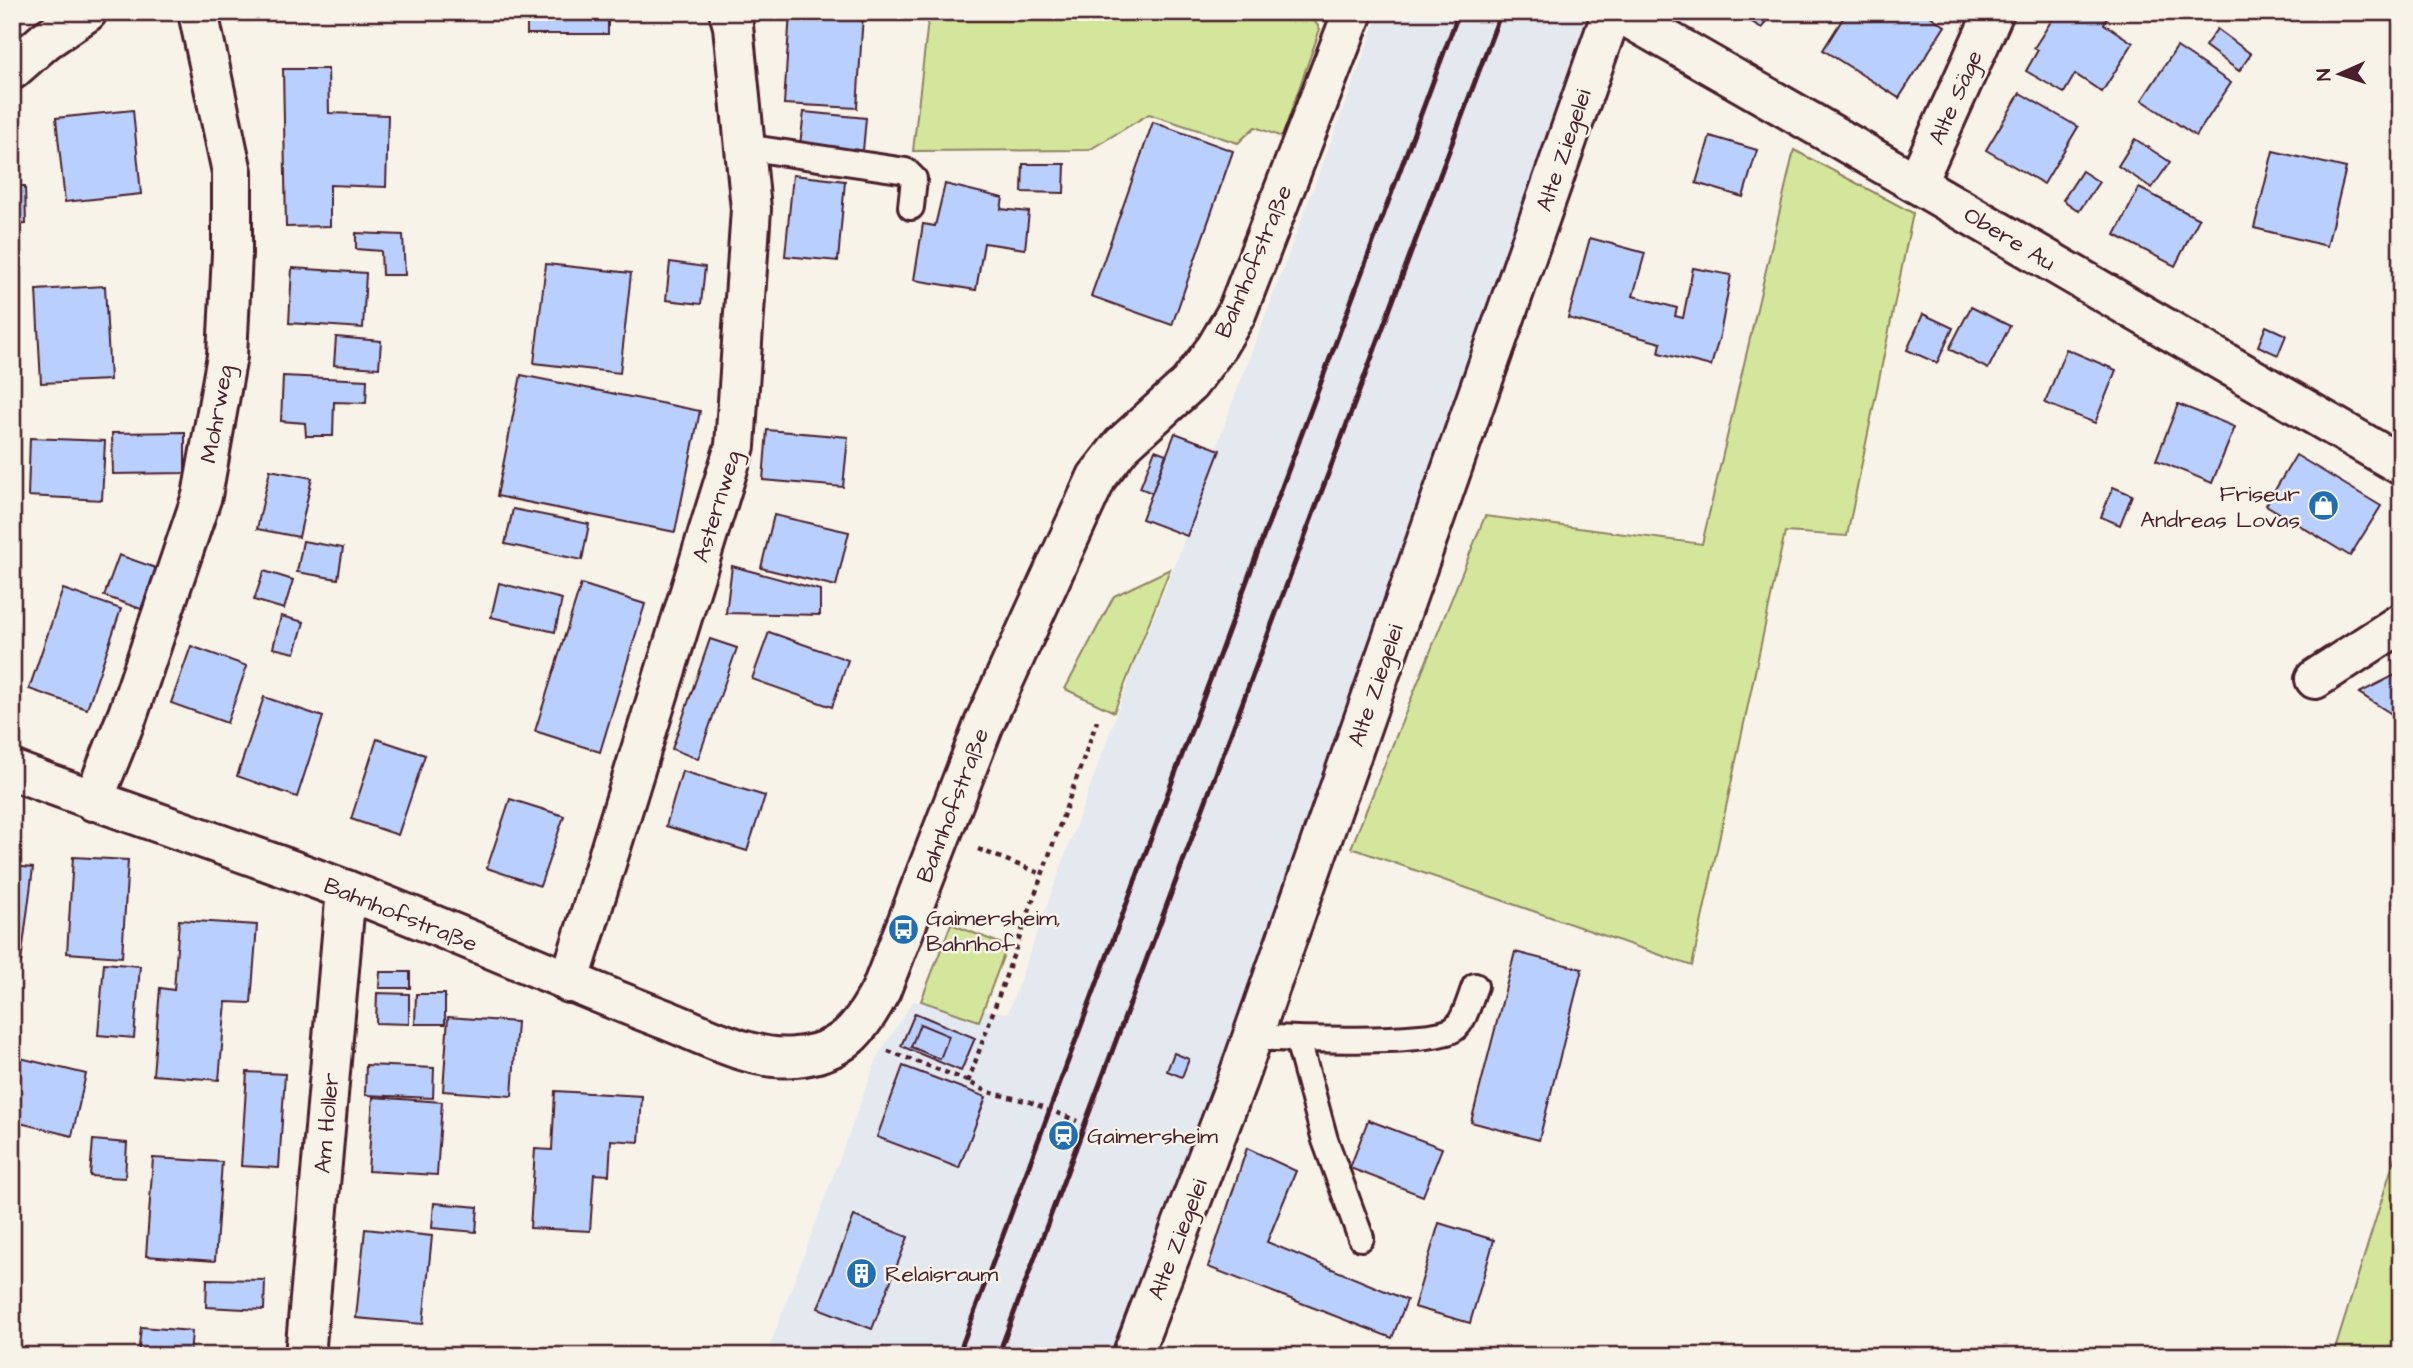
<svg xmlns="http://www.w3.org/2000/svg" width="2413" height="1368" viewBox="0 0 2413 1368" font-family="'Architects Daughter',sans-serif">
	<rect width="100%" height="100%" fill="#f7f3e8"/>
	<filter id="ink" filterUnits="userSpaceOnUse"><feTurbulence type="fractalNoise" baseFrequency=".0143" numOctaves="2"/><feDisplacementMap in="SourceGraphic" scale="14" xChannelSelector="R" yChannelSelector="G"/><feConvolveMatrix kernelMatrix="1 2 1 2 8 2 1 2 1" color-interpolation-filters="sRGB"/></filter>
	<g filter="url(#ink)">
		<polygon fill="#e4e8ef" points="1380,12 1586,12 1580,51 1237,1035 1115,1356 766,1356 878,1056 913,1001 1008,1013 1135,663 1178,557 1230,409"/>
		<g fill="#d4e69b" stroke="#8f8263" stroke-width="2">
			<polygon points="929,12 1308,12 1320,29 1282,137 1255,127 1238,143 1149,114 1089,150 913,151"/>
			<polygon points="1794,150 1913,213 1847,536 1785,532 1692,966 1351,848 1485,516 1702,544"/>
			<polygon points="1170,569 1114,712 1065,689 1114,596"/>
			<polygon points="951,924 1007,946 979,1021 921,1001"/>
			<polygon points="2396,1154 2401,1154 2401,1356 2333,1356"/>
		</g>
		<g fill="#b9d0fe" stroke="#4a1f2b" stroke-width="2">
			<rect x="527" y="12" width="81" height="22"/>
			<polygon points="790,12 863,14 857,108 784,104"/>
			<polygon points="1735,12 1771,12 1762,28"/>
			<polygon points="1847,12 1924,12 1945,26 1899,98 1823,50"/>
			<polygon points="2057,12 2110,12 2104,24 2133,43 2102,92 2075,74 2064,93 2026,71 2038,50 2034,48"/>
			<polygon points="2217,29 2251,54 2239,71 2205,46"/>
			<polygon points="2177,47 2231,83 2196,136 2142,100"/>
			<polygon points="283,69 328,69 329,113 388,115 386,187 330,185 330,226 286,227"/>
			<polygon points="2020,93 2078,127 2044,184 1986,150"/>
			<polygon points="133,110 141,194 65,202 56,118"/>
			<polygon points="804,112 866,118 863,151 800,145"/>
			<polygon points="1153,122 1233,151 1172,325 1091,296"/>
			<polygon points="1710,136 1757,150 1743,197 1696,183"/>
			<polygon points="2135,139 2170,162 2152,188 2118,166"/>
			<polygon points="2273,151 2346,168 2327,246 2254,228"/>
			<polygon points="1023,164 1065,164 1064,193 1022,192"/>
			<polygon points="2082,171 2099,182 2079,211 2063,200"/>
			<polygon points="793,175 845,181 838,261 785,256"/>
			<polygon points="945,184 1003,198 1001,209 1029,212 1025,249 984,243 976,290 914,280 923,224 935,226"/>
			<polygon points="12,186 25,186 26,224 12,225"/>
			<polygon points="2139,188 2199,219 2175,266 2115,235"/>
			<polygon points="356,233 403,235 405,275 382,275 381,251 356,249"/>
			<polygon points="1590,238 1645,253 1633,296 1677,308 1675,316 1683,318 1693,268 1731,275 1720,335 1711,366 1659,353 1661,343 1568,318"/>
			<polygon points="670,262 705,267 701,304 666,300"/>
			<polygon points="546,264 631,273 620,373 534,363"/>
			<polygon points="292,268 366,273 363,328 289,323"/>
			<polygon points="105,286 110,380 41,383 36,290"/>
			<polygon points="1971,307 2010,326 1988,369 1949,349"/>
			<polygon points="1923,314 1953,328 1937,363 1907,350"/>
			<polygon points="2266,326 2286,335 2278,355 2258,346"/>
			<polygon points="336,337 381,341 379,368 334,365"/>
			<polygon points="2066,349 2116,370 2095,423 2045,403"/>
			<polygon points="521,375 700,411 675,532 497,496"/>
			<polygon points="283,376 367,380 366,403 334,402 333,436 306,436 305,423 281,421"/>
			<polygon points="2178,404 2235,427 2212,483 2156,460"/>
			<polygon points="767,430 848,437 843,487 763,480"/>
			<polygon points="185,432 185,473 113,474 112,433"/>
			<polygon points="1175,433 1220,450 1187,536 1142,519"/>
			<polygon points="30,438 105,441 102,500 28,496"/>
			<polygon points="1155,450 1166,454 1152,493 1140,488"/>
			<polygon points="2296,455 2381,506 2350,556 2266,505"/>
			<polygon points="270,470 312,478 299,537 257,529"/>
			<polygon points="2113,487 2132,495 2120,525 2101,517"/>
			<polygon points="513,509 589,524 582,560 505,544"/>
			<polygon points="774,515 849,532 836,586 761,568"/>
			<polygon points="303,541 343,548 338,579 297,572"/>
			<polygon points="119,555 156,568 141,609 104,596"/>
			<polygon points="732,566 820,590 820,615 726,613"/>
			<polygon points="264,571 293,580 284,609 254,600"/>
			<polygon points="499,583 562,599 555,632 491,617"/>
			<polygon points="581,584 645,604 600,752 535,731"/>
			<polygon points="63,589 121,609 87,709 29,689"/>
			<polygon points="281,616 304,622 295,653 273,648"/>
			<polygon points="769,632 848,660 832,707 752,679"/>
			<polygon points="710,639 737,648 698,759 672,749"/>
			<polygon points="191,646 247,666 227,723 171,703"/>
			<polygon points="2401,672 2401,720 2359,693"/>
			<polygon points="264,697 323,717 297,797 237,776"/>
			<polygon points="377,739 425,755 398,835 351,819"/>
			<polygon points="682,771 765,796 747,851 666,826"/>
			<polygon points="510,799 564,816 540,886 487,868"/>
			<polygon points="73,857 128,860 122,957 67,953"/>
			<polygon points="12,866 33,868 21,962 12,961"/>
			<polygon points="179,920 257,925 251,1003 226,1002 219,1080 153,1075 160,988 174,990"/>
			<polygon points="1515,952 1582,969 1539,1140 1471,1122"/>
			<polygon points="104,963 140,966 134,1038 98,1035"/>
			<polygon points="380,972 410,972 410,988 379,988"/>
			<polygon points="377,993 409,994 409,1024 376,1023"/>
			<polygon points="416,994 445,994 445,1024 415,1024"/>
			<polygon points="915,1013 975,1038 961,1071 901,1046"/>
			<polygon points="448,1017 517,1022 512,1096 443,1091"/>
			<polygon points="920,1024 949,1036 940,1059 911,1047"/>
			<polygon points="1174,1053 1189,1059 1182,1077 1167,1071"/>
			<polygon points="12,1056 86,1074 72,1136 12,1121"/>
			<polygon points="366,1065 434,1068 433,1098 365,1095"/>
			<polygon points="903,1066 986,1097 959,1168 877,1137"/>
			<polygon points="247,1072 285,1074 279,1168 241,1166"/>
			<polygon points="555,1091 642,1096 639,1142 611,1140 609,1175 594,1174 590,1231 530,1228 535,1149 552,1150"/>
			<polygon points="373,1097 442,1102 437,1175 368,1171"/>
			<polygon points="1368,1120 1442,1148 1423,1196 1350,1168"/>
			<polygon points="93,1140 127,1143 125,1178 90,1176"/>
			<polygon points="1247,1148 1296,1171 1267,1242 1407,1300 1392,1338 1208,1267"/>
			<polygon points="153,1158 222,1162 215,1261 146,1256"/>
			<polygon points="434,1203 478,1207 476,1232 432,1228"/>
			<polygon points="854,1216 908,1237 872,1329 818,1308"/>
			<polygon points="1439,1223 1494,1240 1470,1323 1414,1307"/>
			<polygon points="365,1229 432,1236 423,1324 356,1318"/>
			<polygon points="207,1279 265,1280 264,1310 206,1307"/>
			<polygon points="141,1327 192,1331 190,1356 138,1356"/>
		</g>
		<g fill="none" stroke-linecap="round" stroke-linejoin="round">
			<defs>
				<g id="service">
					<polyline points="745,147 906,171 914,179 911,207"/>
					<path d="M 1251,1037 C 1285,1039 1431,1045 1454,1029 C 1465,1021 1470,998 1475,986"/>
					<polyline points="1298,1040 1325,1140 1361,1238"/>
				</g>
				<g id="minor">
					<path d="M 1618,12 C 1880,161 2140,312 2401,465"/>
					<polyline points="12,70 46,40 87,12"/>
					<polyline points="1917,182 1994,12"/>
					<polyline points="2315,679 2401,623"/>
					<path d="M 12,770 C 123,812 235,848 346,890 C 453,931 557,978 664,1019 C 703,1034 753,1062 795,1057 C 842,1053 860,1030 881,990 L 984,724 L 1097,477 L 1122,445 L 1189,384 L 1216,348 L 1236,314 L 1353,12"/>
					<polyline points="93,801 128,714 202,496 227,356 232,253 232,172 198,12"/>
					<polyline points="569,983 735,446 751,209 733,26 729,12"/>
					<polyline points="305,1356 346,890"/>
					<polyline points="1132,1356 1238,1078 1612,12"/>
				</g>
			</defs>
			<use href="#service" stroke="#4a1f2b" stroke-width="30"/>
			<use href="#minor" stroke="#4a1f2b" stroke-width="44"/>
			<g stroke="#4a1f2b" stroke-width="4.5" stroke-dasharray="5 5" stroke-linecap="butt">
				<polyline points="978,849 1042,874"/>
				<polyline points="888,1051 961,1078 988,1092 1030,1102 1077,1121"/>
				<polyline points="968,1082 1097,721"/>
			</g>
			<use href="#service" stroke="#f7f3e8" stroke-width="24"/>
			<use href="#minor" stroke="#f7f3e8" stroke-width="38"/>
			<g stroke="#4a1f2b" stroke-width="5">
				<polyline points="958,1356 1459,12"/>
				<polyline points="998,1356 1501,12"/>
			</g>
		</g>
	</g>
	<defs>
		<symbol id="shop-disc" viewBox="-11 -11 22 22"><circle r="9.5" fill="#1f6fb2" stroke="#f7f3e8"/><path d="M-5-2.5h2.3a2.7 3.5 0 0 1 5.4 0H5L5.5 6h-11ZM-1.5-2.5h3a1.5 2.3 0 0 0-3 0Z" fill="#fff"/></symbol>
		<symbol id="bus-disc" viewBox="-11 -11 22 22"><circle r="9.5" fill="#1f6fb2" stroke="#f7f3e8"/><path d="M-5-6H5V4H4V6H2V4H-2V6H-4V4H-5ZM-3.5-4V0h7V-4ZM-3.5 1.2v1.5H-2V1.2ZM2 1.2v1.5H3.5V1.2Z" fill="#fff"/></symbol>
		<symbol id="station-disc" viewBox="-11 -11 22 22"><circle r="9.5" fill="#1f6fb2" stroke="#f7f3e8"/><path d="M-3-6H3Q5-6 5-4V2Q5 4 3 4L4.5 6H3L1.5 4h-3L-3 6H-4.5L-3 4Q-5 4-5 2V-4Q-5-6-3-6ZM-3.5-4v3h7v-3ZM-3.5 1v1.5H-2V1ZM2 1v1.5H3.5V1Z" fill="#fff"/></symbol>
		<symbol id="building-disc" viewBox="-11 -11 22 22"><circle r="9.5" fill="#1f6fb2" stroke="#f7f3e8"/><path d="M-4-6H4V6H1V3H-1V6H-4ZM-2.5-4.3h1.7v1.8h-1.7ZM.8-4.3h1.7v1.8H.8ZM-2.5-1h1.7V.8h-1.7ZM.8-1h1.7V.8H.8Z" fill="#fff"/></symbol>
	</defs>
	<g fill-rule="evenodd">
		<use href="#shop-disc" x="2306" y="488" width="35" height="35"/>
		<use href="#bus-disc" x="886" y="912" width="35" height="35"/>
		<use href="#station-disc" x="1046" y="1118" width="35" height="35"/>
		<use href="#building-disc" x="844" y="1256" width="35" height="35"/>
	</g>
	<g text-anchor="middle" stroke-width="5" stroke-linejoin="round" paint-order="stroke">
		<g font-size="23" fill="#4a1f2b" stroke="#f7f3e8">
			<text transform="translate(1955 97) rotate(-66)" y="8">Alte Säge</text>
			<text transform="translate(1563 150) rotate(-71)" y="8">Alte Ziegelei</text>
			<text transform="translate(2010 238) rotate(31)" y="8">Obere Au</text>
			<text transform="translate(1253 261) rotate(-67)" y="8">Bahnhofstraße</text>
			<text transform="translate(216 414) rotate(-80)" y="8">Mohrweg</text>
			<text transform="translate(716 506) rotate(-73)" y="8">Asternweg</text>
			<text transform="translate(1375 685) rotate(-71)" y="8">Alte Ziegelei</text>
			<text transform="translate(952 805) rotate(-69)" y="8">Bahnhofstraße</text>
			<text transform="translate(401 914) rotate(22)" y="8">Bahnhofstraße</text>
			<text transform="translate(326 1123) rotate(-85)" y="8">Am Holler</text>
			<text transform="translate(1177 1239) rotate(-69)" y="8">Alte Ziegelei</text>
		</g>
		<g font-size="23" fill="#4a1f2b" stroke="#f7f3e8" text-anchor="start">
			<text x="2300" y="501" text-anchor="end">Friseur<tspan x="2300" dy="26">Andreas Lovas</tspan></text>
			<text x="926" y="925">Gaimersheim,<tspan x="926" dy="26">Bahnhof</tspan></text>
			<text x="1087" y="1143">Gaimersheim</text>
			<text x="885" y="1281">Relaisraum</text>
		</g>
	</g>
	<rect width="2413" height="1368" fill="none" stroke="#f7f3e8" stroke-width="42"/>
	<rect x="21" y="21" width="2371" height="1326" fill="none" stroke="#4a1f2b" stroke-width="2.5" filter="url(#ink)"/>
	<g transform="translate(2340 74) rotate(267)" stroke="#f7f3e8" stroke-width="5" paint-order="stroke">
	<path d="M0-5L12 26L0 18L-12 26Z" fill="#4a1f2b"/>
	<text y="-10" font-size="19" font-weight="bold" text-anchor="middle" fill="#4a1f2b">N</text>
	</g>
</svg>
